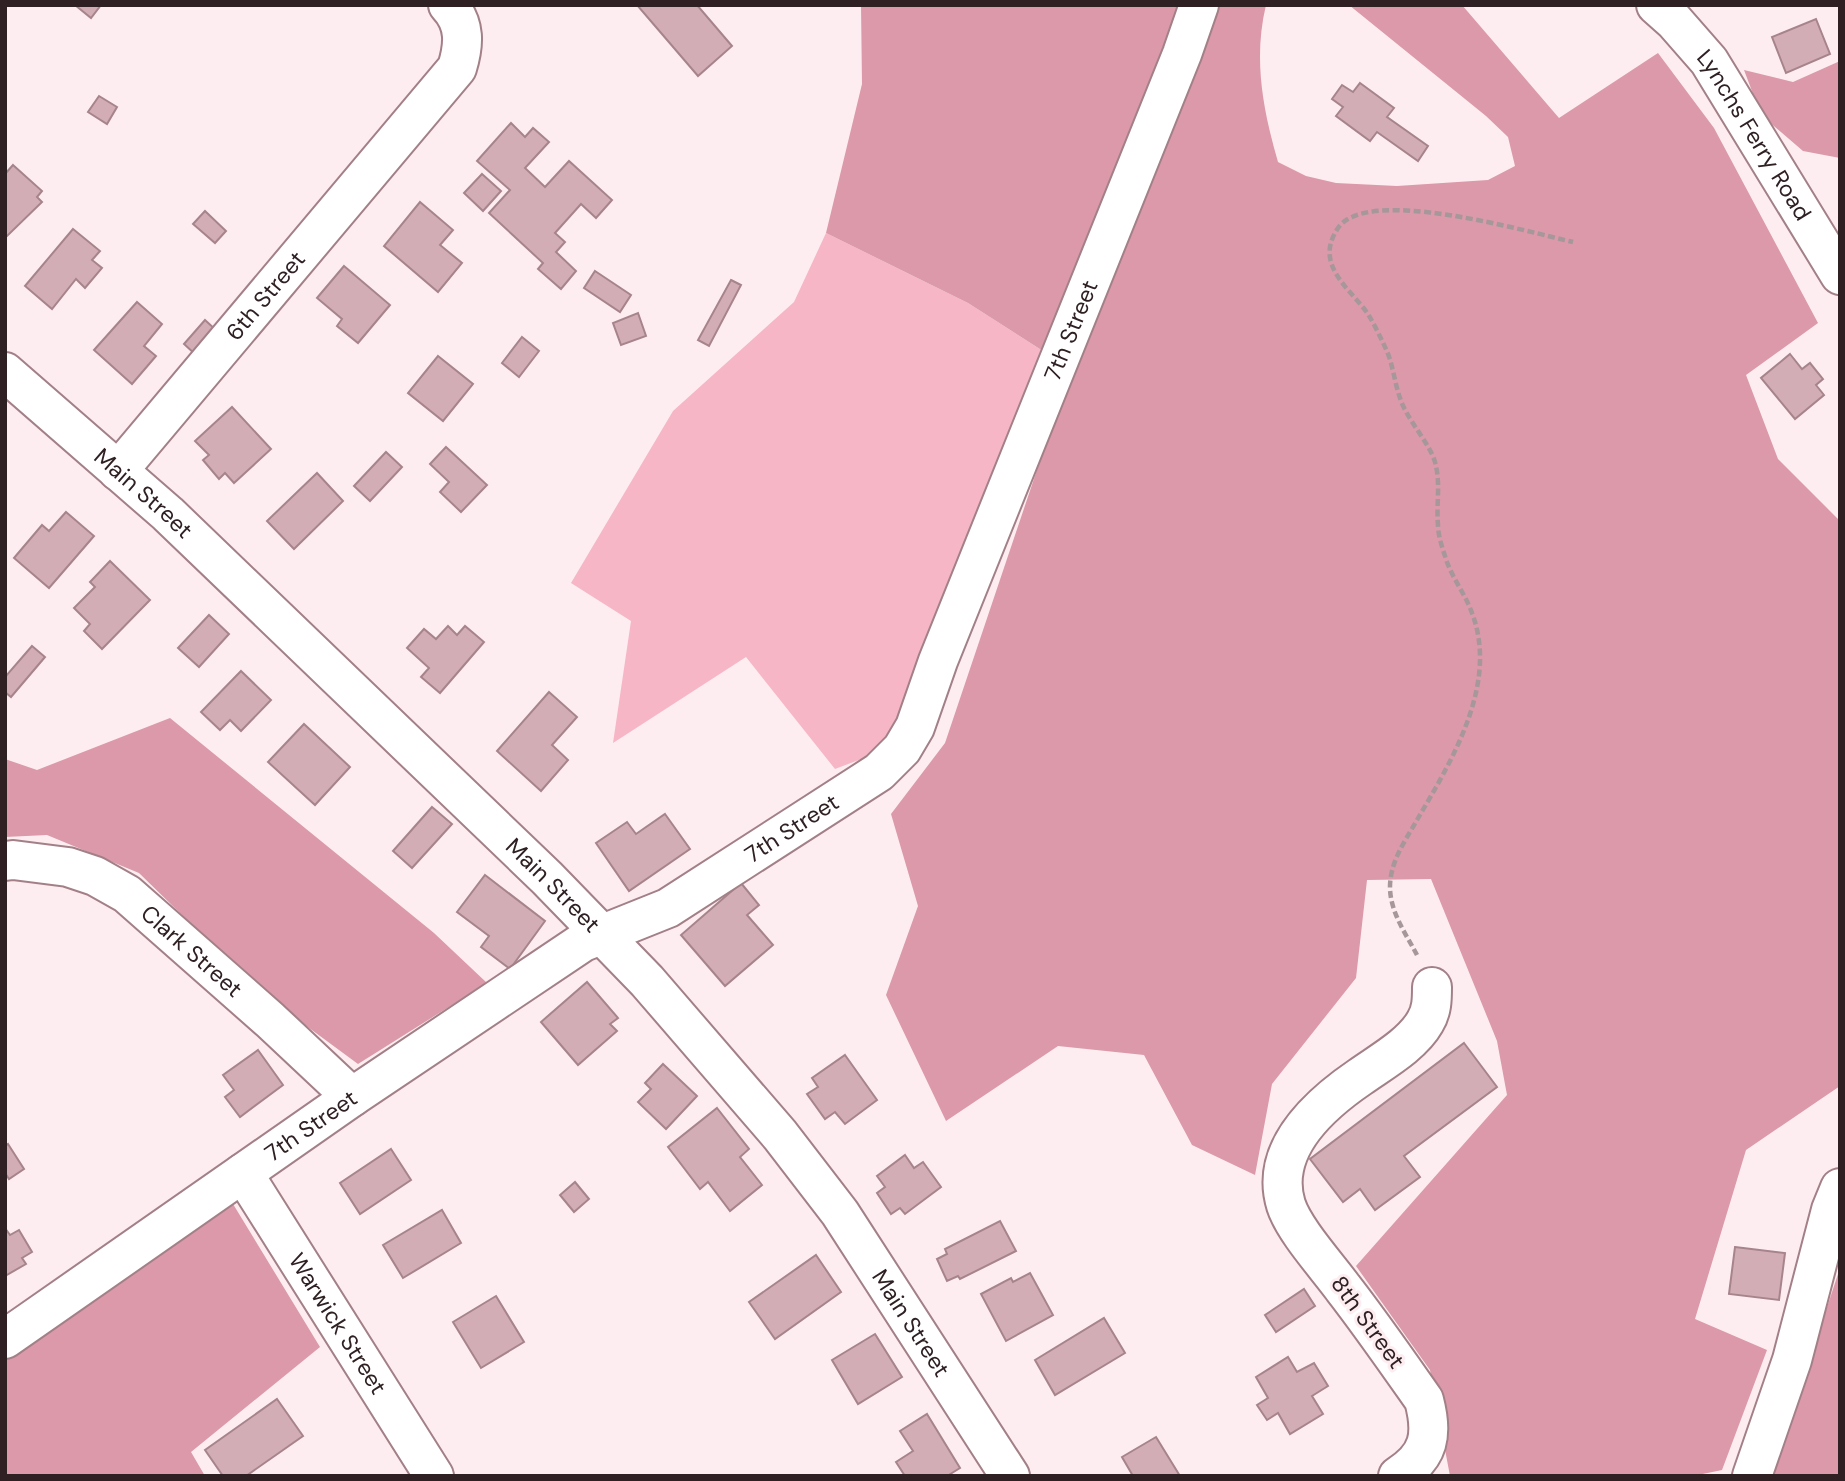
<svg xmlns="http://www.w3.org/2000/svg" width="1845" height="1481" viewBox="0 0 1845 1481" font-family="'DM Sans',sans-serif">
	<rect width="100%" height="100%" fill="#fdedf1"/>
	<polygon fill="#f6b6c6" points="826,233 968,303 1049,355 885,750 835,769 746,657 613,743 631,621 571,583 673,411 794,302"/>
	<g fill="#db99a9">
		<path d="M 861,5 L 1266,5 C 1253,59 1263,110 1278,162 L 1306,176 L 1336,183 L 1397,186 L 1488,180 L 1515,166 L 1508,137 L 1486,116 L 1349,5 L 1462,5 L 1559,118 L 1658,53 L 1714,128 L 1818,323 L 1746,375 L 1778,459 L 1840,521 L 1840,1086 L 1746,1150 L 1695,1319 L 1767,1350 L 1722,1470 L 1693,1476 L 1450,1476 L 1430,1370 L 1356,1266 L 1507,1095 L 1497,1041 L 1431,879 L 1367,880 L 1356,978 L 1272,1084 L 1255,1175 L 1192,1145 L 1144,1055 L 1058,1046 L 946,1121 L 886,995 L 918,906 L 891,814 L 945,743 L 1071,369 L 968,303 L 826,233 L 862,84 Z"/>
		<polygon points="1840,61 1840,158 1803,151 1761,115 1744,70 1793,82"/>
		<polygon points="170,718 434,933 487,983 358,1064 263,994 139,873 47,835 5,837 5,759 37,770"/>
		<polygon points="233,1204 320,1347 191,1452 205,1476 5,1476 5,1359"/>
		<polygon points="1840,1268 1840,1476 1771,1476"/>
	</g>
	<g fill="#d2adb5" stroke="#a7848c" stroke-width="2">
		<polygon points="75,5 101,5 91,18"/>
		<polygon points="637,5 697,5 732,46 698,76"/>
		<polygon points="1816,19 1830,54 1786,73 1772,37"/>
		<polygon points="1360,83 1394,108 1387,117 1428,146 1418,161 1377,132 1370,141 1336,116 1343,107 1332,99 1342,85 1353,92"/>
		<polygon points="99,96 117,107 107,124 88,112"/>
		<polygon points="511,123 525,137 533,128 549,142 525,168 545,187 569,161 612,200 596,218 581,204 555,233 565,242 556,252 576,271 561,289 538,269 543,263 489,213 510,190 477,161"/>
		<polygon points="13,165 42,191 37,197 42,202 5,238 5,174"/>
		<polygon points="482,174 501,191 483,211 464,193"/>
		<polygon points="420,202 453,230 440,245 462,263 438,292 384,246"/>
		<polygon points="205,211 226,231 215,243 193,224"/>
		<polygon points="73,229 100,251 92,260 102,268 85,288 76,279 52,309 25,286"/>
		<polygon points="344,266 390,305 358,343 337,326 342,319 317,298"/>
		<polygon points="595,271 631,295 620,312 584,288"/>
		<polygon points="731,280 741,285 709,346 698,340"/>
		<polygon points="137,302 162,324 144,346 156,356 132,384 94,350"/>
		<polygon points="638,313 646,336 621,345 613,323"/>
		<polygon points="205,320 217,331 196,355 184,344"/>
		<polygon points="522,337 539,351 519,377 502,363"/>
		<polygon points="1790,354 1802,369 1810,363 1823,379 1816,385 1824,395 1795,419 1761,378"/>
		<polygon points="438,356 473,384 443,421 408,393"/>
		<polygon points="232,407 271,449 234,483 225,473 219,479 203,460 209,455 195,441"/>
		<polygon points="446,447 487,485 461,512 440,492 449,482 430,464"/>
		<polygon points="386,452 402,467 370,501 354,486"/>
		<polygon points="317,473 343,501 294,549 267,521"/>
		<polygon points="66,512 94,536 49,588 14,558 42,525 49,531"/>
		<polygon points="110,561 150,600 102,649 84,631 90,624 74,608 95,587 90,582"/>
		<polygon points="209,615 229,634 199,667 178,648"/>
		<polygon points="448,626 457,635 465,626 484,642 440,693 421,677 429,668 407,648 424,629 436,639"/>
		<polygon points="32,646 45,657 11,697 5,692 5,677"/>
		<polygon points="241,671 271,700 241,731 230,720 220,730 201,712"/>
		<polygon points="549,692 577,717 552,745 568,760 541,791 497,751"/>
		<polygon points="304,724 350,767 315,805 268,762"/>
		<polygon points="432,807 452,824 412,868 393,851"/>
		<polygon points="665,814 690,849 629,891 596,843 627,822 636,834"/>
		<polygon points="485,875 545,921 510,969 481,947 489,936 457,912"/>
		<polygon points="741,883 759,905 747,915 773,945 725,986 681,935"/>
		<polygon points="587,982 618,1018 610,1024 617,1031 578,1065 541,1022"/>
		<polygon points="1464,1043 1497,1087 1404,1156 1420,1177 1375,1210 1360,1189 1343,1202 1310,1159"/>
		<polygon points="258,1050 283,1085 240,1117 225,1097 234,1090 223,1075"/>
		<polygon points="845,1055 877,1100 845,1124 835,1112 825,1119 807,1094 818,1087 812,1078"/>
		<polygon points="663,1064 697,1096 666,1129 638,1102 651,1089 645,1083"/>
		<polygon points="717,1108 749,1149 740,1157 762,1185 730,1211 708,1182 700,1189 668,1147"/>
		<polygon points="8,1144 24,1169 9,1179 5,1173 5,1146"/>
		<polygon points="391,1149 411,1180 360,1214 340,1183"/>
		<polygon points="905,1155 914,1168 923,1162 941,1187 905,1214 900,1208 891,1214 877,1193 885,1187 877,1176"/>
		<polygon points="575,1182 589,1199 574,1212 560,1195"/>
		<polygon points="442,1210 461,1243 403,1278 383,1245"/>
		<polygon points="1000,1221 1016,1251 960,1279 958,1276 947,1281 937,1259 947,1254 945,1249"/>
		<polygon points="5,1228 10,1235 19,1230 32,1252 22,1258 26,1264 5,1276"/>
		<polygon points="1735,1247 1785,1253 1779,1300 1729,1294"/>
		<polygon points="816,1255 841,1292 775,1339 749,1302"/>
		<polygon points="1030,1273 1053,1315 1006,1341 981,1294 1011,1278 1013,1282"/>
		<polygon points="1304,1289 1315,1306 1276,1332 1265,1315"/>
		<polygon points="496,1296 524,1342 481,1368 453,1322"/>
		<polygon points="1104,1318 1125,1353 1055,1395 1035,1360"/>
		<polygon points="875,1334 902,1377 858,1404 832,1360"/>
		<polygon points="1288,1357 1297,1372 1314,1363 1328,1386 1312,1396 1323,1414 1290,1434 1278,1413 1267,1420 1257,1405 1268,1398 1256,1377"/>
		<polygon points="277,1399 303,1436 246,1476 223,1476 205,1450"/>
		<polygon points="927,1414 960,1468 947,1476 905,1476 896,1462 913,1451 900,1431"/>
		<polygon points="1156,1437 1180,1476 1133,1476 1122,1457"/>
	</g>
	<g fill="none" stroke-linecap="round" stroke-linejoin="round">
		<defs>
			<g id="minor">
				<path id="s1" d="M 1656,5 L 1674,21 L 1709,61 L 1840,275"/>
				<path id="s2" d="M 5,372 L 168,514 L 547,878 L 647,981 L 780,1135 L 840,1213 L 1010,1476"/>
				<path id="s3" d="M 118,471 L 457,68 C 464,45 466,24 448,5"/>
				<path id="s4" d="M 5,861 L 13,860 L 68,867 L 95,876 L 127,894 L 270,1020 L 352,1097"/>
				<path id="s5" d="M 243,1173 L 434,1476"/>
				<path id="s6" d="M 5,1339 L 352,1097 L 583,942 L 668,908 L 879,772 L 902,749 L 915,727 L 938,661 L 1182,54 L 1199,5"/>
				<path d="M 1398,1476 C 1430,1456 1433,1434 1424,1400 C 1398,1363 1371,1324 1343,1288 C 1327,1266 1294,1230 1286,1205 C 1269,1150 1319,1105 1360,1077 C 1381,1062 1412,1045 1425,1022 C 1432,1011 1432,999 1432,987"/>
				<polyline points="1752,1476 1792,1360 1831,1210 1840,1188"/>
			</g>
		</defs>
		<use href="#minor" stroke="#a38088" stroke-width="42"/>
		<path stroke="#a6979b" stroke-width="4.5" stroke-dasharray="7 3.5" stroke-linecap="butt" d="M 1417,955 C 1406,934 1390,912 1390,887 C 1390,862 1405,841 1417,820 C 1452,760 1499,684 1472,613 C 1465,593 1451,577 1445,556 C 1442,547 1438,535 1438,525 C 1436,504 1441,484 1435,462 C 1429,442 1407,420 1400,398 C 1394,381 1393,363 1385,347 C 1380,336 1374,324 1368,314 C 1350,288 1313,265 1338,228 C 1367,185 1528,232 1573,242"/>
		<use href="#minor" stroke="#fff" stroke-width="38"/>
	</g>
	<g text-anchor="middle" stroke-width="6" stroke-linejoin="round" paint-order="stroke">
		<g font-size="23" fill="#2e2023" stroke="#fdedf1">
			<text dy="8" stroke="none"><textPath href="#s1" startOffset="164">Lynchs Ferry Road</textPath></text>
			<text dy="8" stroke="none"><textPath href="#s3" startOffset="229">6th Street</textPath></text>
			<text dy="8" stroke="none"><textPath href="#s6" startOffset="1528">7th Street</textPath></text>
			<text dy="8" stroke="none"><textPath href="#s2" startOffset="184">Main Street</textPath></text>
			<text dy="8" stroke="none"><textPath href="#s6" startOffset="940">7th Street</textPath></text>
			<text dy="8" stroke="none"><textPath href="#s2" startOffset="751">Main Street</textPath></text>
			<text dy="8" stroke="none"><textPath href="#s4" startOffset="215">Clark Street</textPath></text>
			<text dy="8" stroke="none"><textPath href="#s6" startOffset="373">7th Street</textPath></text>
			<text dy="8" stroke="none"><textPath href="#s2" startOffset="1318">Main Street</textPath></text>
			<text transform="translate(1368 1322) rotate(54)" y="8">8th Street</text>
			<text dy="8" stroke="none"><textPath href="#s5" startOffset="178">Warwick Street</textPath></text>
		</g>
	</g>
	<rect width="1845" height="1481" fill="none" stroke="#2e2023" stroke-width="14"/>
</svg>
